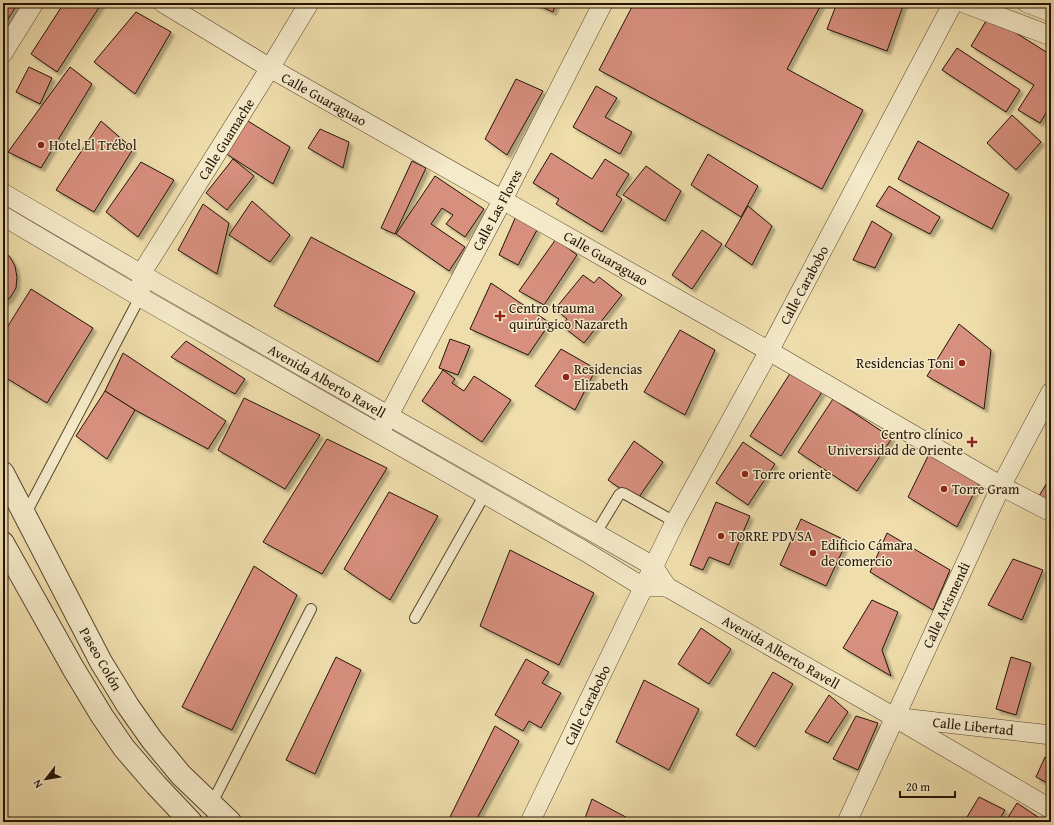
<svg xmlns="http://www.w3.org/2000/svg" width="1054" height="825" viewBox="0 0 1054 825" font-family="'Gentium Book Plus',serif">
	<defs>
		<filter id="shadow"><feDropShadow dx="3.5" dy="3.5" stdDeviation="1" flood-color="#0004"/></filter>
	</defs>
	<rect width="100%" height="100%" fill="#efdeac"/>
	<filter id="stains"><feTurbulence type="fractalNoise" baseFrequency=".005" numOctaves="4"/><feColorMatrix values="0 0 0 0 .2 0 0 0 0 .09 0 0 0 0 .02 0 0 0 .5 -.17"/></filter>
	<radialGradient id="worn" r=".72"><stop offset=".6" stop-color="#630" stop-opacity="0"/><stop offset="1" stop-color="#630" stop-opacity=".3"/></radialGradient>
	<g fill="#d78f7e" stroke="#231407" filter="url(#shadow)">
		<polygon points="3,3 18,3 3,27"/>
		<polygon points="64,3 102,3 57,72 31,54"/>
		<polygon points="533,3 556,3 553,12"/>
		<polygon points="634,3 822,3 787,69 863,110 822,189 599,70"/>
		<polygon points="837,3 904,3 887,51 827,29"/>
		<polygon points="136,12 171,32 135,94 94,62"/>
		<polygon points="989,16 1051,55 1051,105 1040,123 1018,110 1034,85 971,46"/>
		<polygon points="957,48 1020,90 1006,112 942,70"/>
		<polygon points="29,67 52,78 40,104 16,92"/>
		<polygon points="70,67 92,84 41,168 8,152"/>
		<polygon points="516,79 543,91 507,155 485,139"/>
		<polygon points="596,86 617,98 605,117 632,132 620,154 573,127"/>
		<polygon points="1012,115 1041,142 1016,170 987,143"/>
		<polygon points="243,118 290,147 273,184 225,153"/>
		<polygon points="101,121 133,149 94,212 56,190"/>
		<polygon points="320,129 349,142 343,168 308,148"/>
		<polygon points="918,141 1009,194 992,229 898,179"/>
		<polygon points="551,153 592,179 605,159 629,174 616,195 622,199 602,232 556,204 559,199 533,183"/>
		<polygon points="708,154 758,186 741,217 691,185"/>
		<polygon points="233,159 254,176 227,210 206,193"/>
		<polygon points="412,161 426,168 395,234 381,228"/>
		<polygon points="141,162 174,180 138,237 106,212"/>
		<polygon points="646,166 681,191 665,221 623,195"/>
		<polygon points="435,176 484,209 465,237 446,224 453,215 442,208 431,224 465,247 449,271 396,234"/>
		<polygon points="889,186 940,217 930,234 876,206"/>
		<polygon points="252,201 290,235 270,262 229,235"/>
		<polygon points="203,204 229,223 217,274 178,250"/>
		<polygon points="748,206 772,226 752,265 725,246"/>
		<polygon points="516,216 537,230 518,265 499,255"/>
		<polygon points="872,221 892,234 875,268 853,260"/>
		<polygon points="702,230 722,244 692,289 672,275"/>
		<polygon points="311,237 415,292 378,362 274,306"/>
		<polygon points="556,239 577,255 544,305 519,291"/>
		<polygon points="3,251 10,257 15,266 17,277 16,288 10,298 3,304"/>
		<polygon points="583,275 594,283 599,277 622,295 584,343 562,326 567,319 555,309"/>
		<polygon points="491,283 550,323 528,355 470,329"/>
		<polygon points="31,289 93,328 47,403 3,376 3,334"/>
		<polygon points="959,324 991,350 984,409 927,376"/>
		<polygon points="680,330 715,350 685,415 644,392"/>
		<polygon points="450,339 470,346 458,375 439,368"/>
		<polygon points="186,341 245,379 235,394 171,357"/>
		<polygon points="561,349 596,369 575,410 535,386"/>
		<polygon points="123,353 226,421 208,449 135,410 105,391"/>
		<polygon points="443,370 455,379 452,383 464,391 474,376 511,400 482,442 422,401"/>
		<polygon points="791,372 822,392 781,456 750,436"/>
		<polygon points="105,391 135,410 107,459 76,436"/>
		<polygon points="244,398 320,435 285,489 218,450"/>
		<polygon points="833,399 892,438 857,491 798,452"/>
		<polygon points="327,439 387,468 322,574 263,542"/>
		<polygon points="634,441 663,462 637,500 608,480"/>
		<polygon points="743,442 775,464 748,505 716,483"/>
		<polygon points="930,452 980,481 957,527 908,497"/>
		<polygon points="1051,476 1051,503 1039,496"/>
		<polygon points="389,492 438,516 390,600 344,569"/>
		<polygon points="716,502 750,516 729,565 709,557 703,570 690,565"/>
		<polygon points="801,519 847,541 826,586 780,565"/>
		<polygon points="887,533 950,570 933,610 870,572"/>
		<polygon points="510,550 594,593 559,665 480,626"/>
		<polygon points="1013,559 1043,570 1022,620 988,605"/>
		<polygon points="254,566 297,595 232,730 182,707"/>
		<polygon points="872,600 898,612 882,650 891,676 843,648"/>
		<polygon points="701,628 731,649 709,684 678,664"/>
		<polygon points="336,657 361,670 315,774 286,760"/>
		<polygon points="1011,657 1031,663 1016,715 996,709"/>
		<polygon points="526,659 549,672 542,683 561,693 541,728 529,721 523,731 495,715"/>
		<polygon points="773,672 793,684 755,747 736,735"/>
		<polygon points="644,680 699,709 669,770 616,742"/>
		<polygon points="829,695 848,712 828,743 805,732"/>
		<polygon points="856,716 878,723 858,770 833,759"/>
		<polygon points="495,726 519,741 475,822 464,822 450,817"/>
		<polygon points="1045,757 1051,758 1051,785 1036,777"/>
		<polygon points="979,797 1005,810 998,822 964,822"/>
		<polygon points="592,799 635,822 592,822 585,818"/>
		<polygon points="1017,803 1038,817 1036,822 1005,822"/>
	</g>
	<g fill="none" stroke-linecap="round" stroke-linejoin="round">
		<defs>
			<g id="service">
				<polyline points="25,515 140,297"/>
				<polyline points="596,533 619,495 622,493 625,494 675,522"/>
				<polyline points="415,618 485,494"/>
				<polyline points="211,805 311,609"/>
			</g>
			<g id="minor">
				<polyline points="163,3 270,68 769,351 1001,486 1051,512"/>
				<polyline points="964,3 1051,36"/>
				<polyline points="1027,3 1051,12"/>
				<polyline points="3,53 34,3"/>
				<polyline points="3,193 141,274 389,416 653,566 667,587 643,587"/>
				<polyline points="3,216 140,297 586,552 643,587"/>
				<polyline points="142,286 141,274 270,68 309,3"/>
				<polyline points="382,428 503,199 603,3"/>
				<polyline points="667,587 894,717 1051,809"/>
				<polyline points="902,718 1051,735"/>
				<polyline points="530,822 675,522 769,351 953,3"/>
				<polyline points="847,822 1001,486 1051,392"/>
			</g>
			<g id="tertiary">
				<polyline points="3,473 101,662 128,706 152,740 181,775 230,822"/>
				<polyline points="3,543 73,668 102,716 124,748 156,785 191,822"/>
			</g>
		</defs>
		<use href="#service" stroke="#564630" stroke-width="12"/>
		<use href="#minor" stroke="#564630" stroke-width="20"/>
		<use href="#tertiary" stroke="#564630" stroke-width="24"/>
		<use href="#service" stroke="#f5eac9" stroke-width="10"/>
		<use href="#minor" stroke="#f5eac9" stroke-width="19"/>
		<use href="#tertiary" stroke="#f5eac9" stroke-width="22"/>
	</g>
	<g fill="#8f2418" stroke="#f5eac9" stroke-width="1.5">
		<circle cx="41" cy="145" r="4"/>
		<path d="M498 310h4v4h4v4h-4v4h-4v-4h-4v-4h4z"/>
		<circle cx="962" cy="363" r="4"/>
		<circle cx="566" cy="377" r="4"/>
		<path d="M970 436h4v4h4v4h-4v4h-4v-4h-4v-4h4z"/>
		<circle cx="745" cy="474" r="4"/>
		<circle cx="944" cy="489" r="4"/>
		<circle cx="721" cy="536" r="4"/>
		<circle cx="813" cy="553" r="4"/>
	</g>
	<g text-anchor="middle" stroke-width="3" stroke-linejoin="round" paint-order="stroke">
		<g font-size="14" fill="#231407" stroke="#f5eac9">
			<text transform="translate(324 99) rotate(29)" y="5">Calle Guaraguao</text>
			<text transform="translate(226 139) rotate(-58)" y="5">Calle Guamache</text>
			<text transform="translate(497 210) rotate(-62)" y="5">Calle Las Flores</text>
			<text transform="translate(606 258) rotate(30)" y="5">Calle Guaraguao</text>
			<text transform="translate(804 285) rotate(-62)" y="5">Calle Carabobo</text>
			<text transform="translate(327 381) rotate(30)" y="5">Avenida Alberto Ravell</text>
			<text transform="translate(946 605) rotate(-65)" y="5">Calle Arismendi</text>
			<text transform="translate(781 652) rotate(30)" y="5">Avenida Alberto Ravell</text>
			<text transform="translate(101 659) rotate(60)" y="5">Paseo Colón</text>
			<text transform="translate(587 705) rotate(-64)" y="5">Calle Carabobo</text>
			<text transform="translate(973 726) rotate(6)" y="5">Calle Libertad</text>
		</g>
		<g font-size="14" fill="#231407" stroke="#f5eac9" text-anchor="start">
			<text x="49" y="150">Hotel El Trébol</text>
			<text x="509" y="313">Centro trauma<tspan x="509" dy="16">quirúrgico Nazareth</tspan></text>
			<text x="954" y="368" text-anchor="end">Residencias Toni</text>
			<text x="574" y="374">Residencias<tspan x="574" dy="16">Elizabeth</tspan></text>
			<text x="963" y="439" text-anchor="end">Centro clínico<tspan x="963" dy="16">Universidad de Oriente</tspan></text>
			<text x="753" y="479">Torre oriente</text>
			<text x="952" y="494">Torre Gram</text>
			<text x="729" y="541">TORRE PDVSA</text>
			<text x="821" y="550">Edificio Cámara<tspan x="821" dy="16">de comercio</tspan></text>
		</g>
	</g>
	<rect width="1054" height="825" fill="none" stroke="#efdeac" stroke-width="16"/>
	<rect x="4" y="4" width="1046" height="817" fill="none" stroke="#231407" stroke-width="2"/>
	<rect x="8" y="8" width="1038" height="809" fill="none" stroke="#231407"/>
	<g transform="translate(46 779) rotate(239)" stroke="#f5eac9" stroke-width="3" paint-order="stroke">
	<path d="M0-3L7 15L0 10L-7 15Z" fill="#231407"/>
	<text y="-6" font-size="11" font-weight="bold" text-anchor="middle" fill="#231407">N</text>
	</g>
	<path d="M900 791v6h55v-6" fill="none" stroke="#231407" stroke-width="2"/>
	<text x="906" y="791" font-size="12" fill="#231407" stroke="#f5eac9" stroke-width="3" paint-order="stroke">20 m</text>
	<rect width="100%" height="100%" filter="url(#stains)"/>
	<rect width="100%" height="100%" fill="url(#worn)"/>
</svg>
